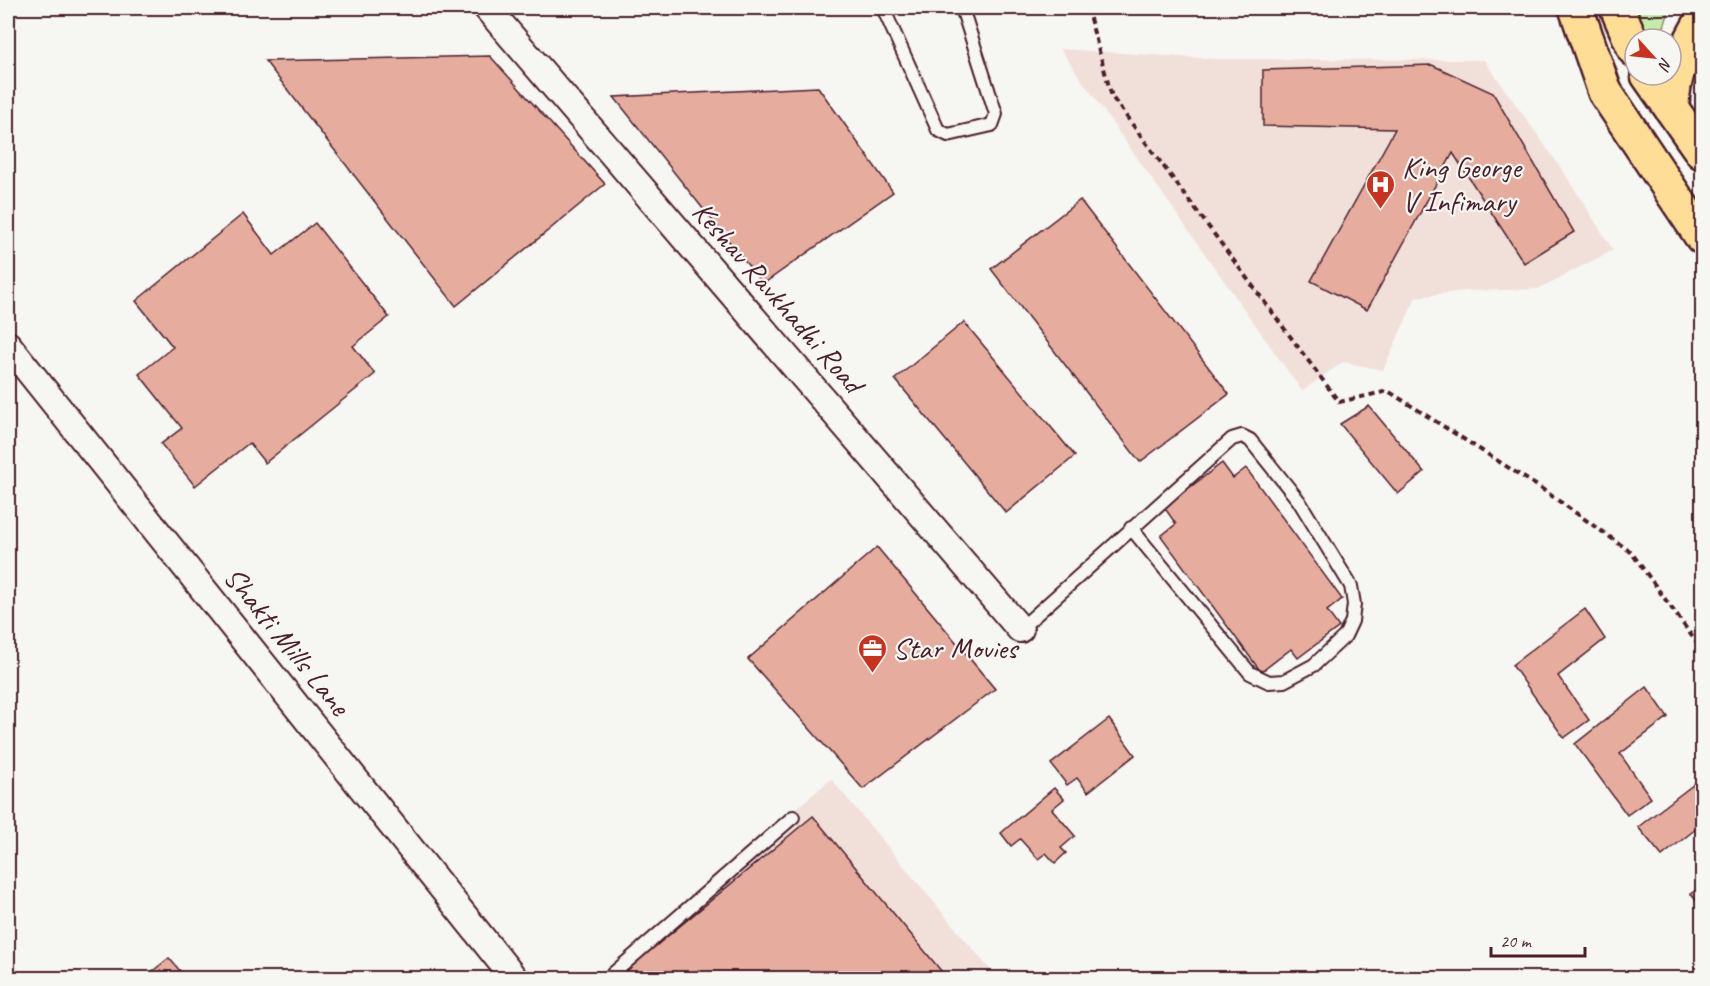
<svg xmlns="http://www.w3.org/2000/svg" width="1710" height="986" viewBox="0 0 1710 986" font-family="Caveat,sans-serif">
	<rect width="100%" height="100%" fill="#f6f6f2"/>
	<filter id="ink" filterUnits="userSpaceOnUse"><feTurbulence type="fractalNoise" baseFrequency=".0167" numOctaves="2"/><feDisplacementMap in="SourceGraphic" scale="12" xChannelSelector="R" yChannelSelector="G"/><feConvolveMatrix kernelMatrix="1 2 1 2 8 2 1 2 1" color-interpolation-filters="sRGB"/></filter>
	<g filter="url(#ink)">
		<g fill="#f1e0d9">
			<polygon points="1060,49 1215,59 1484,60 1563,171 1613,250 1538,289 1464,291 1416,297 1383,370 1343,362 1302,391"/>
			<polygon points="831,779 997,978 598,978"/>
		</g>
		<polygon fill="#c2eca7" stroke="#868669" stroke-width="1.5" points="1630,8 1670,8 1660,39 1652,39"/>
		<g fill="#e6ad9f" stroke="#4a1f2b" stroke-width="1.5">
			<polygon points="490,56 605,184 456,306 265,61"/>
			<polygon points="1432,65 1493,93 1574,232 1524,263 1453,153 1367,310 1311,281 1395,129 1263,126 1263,70"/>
			<polygon points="818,87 893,192 763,284 614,97"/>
			<polygon points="1080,200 1229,394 1140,462 991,269"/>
			<polygon points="243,214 274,255 315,223 389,317 353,346 375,374 265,463 249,443 195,486 161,444 182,428 139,374 173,347 136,301"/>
			<polygon points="964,322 1075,456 1006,513 895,379"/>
			<polygon points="1369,406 1424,472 1398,494 1340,424"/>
			<polygon points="1222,463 1233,478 1246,468 1342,599 1327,611 1339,627 1298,658 1291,649 1261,672 1161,536 1176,524 1164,507"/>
			<polygon points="877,547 995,689 863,789 748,659"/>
			<polygon points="1585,609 1605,639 1558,676 1589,720 1564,738 1512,665"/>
			<polygon points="1647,687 1668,717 1620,754 1651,798 1627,815 1575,744"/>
			<polygon points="1109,719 1135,755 1088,792 1077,778 1067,785 1051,764"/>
			<polygon points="1702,778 1702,824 1662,856 1638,827"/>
			<polygon points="1054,788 1064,799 1052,809 1075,836 1061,848 1066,853 1055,863 1046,853 1038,859 1020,839 1011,846 1001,833"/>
			<polygon points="813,816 947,978 617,978"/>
			<polygon points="1702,884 1702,908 1691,894"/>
			<polygon points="169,958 186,978 144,978"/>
		</g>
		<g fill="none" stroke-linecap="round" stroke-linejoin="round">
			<defs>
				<g id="lane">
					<polyline points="883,8 938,130 948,135 992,125 996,114 962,8"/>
					<polyline points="1020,629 1232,439 1242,436 1250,440 1299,501 1351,586 1354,604 1352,621 1345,636 1314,665 1284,681 1269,682 1250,673 1131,528"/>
					<polyline points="608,978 793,817"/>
				</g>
				<g id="street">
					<polyline points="487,8 1020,629"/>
					<polyline points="8,345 514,978"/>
				</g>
				<g id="primary">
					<polyline points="1576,8 1605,92 1702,237"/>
					<polyline points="1617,8 1635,50"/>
					<polyline points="1648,75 1702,152"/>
					<path d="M 1672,109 C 1672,73 1685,51 1702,21"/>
				</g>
			</defs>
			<use href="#lane" stroke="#4a1f2b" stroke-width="16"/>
			<use href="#street" stroke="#4a1f2b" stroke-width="30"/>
			<use href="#primary" stroke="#4a1f2b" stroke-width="38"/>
			<polyline stroke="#4a1f2b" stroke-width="4" stroke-dasharray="6 4.5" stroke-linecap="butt" points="1087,8 1112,97 1339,402 1388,391 1542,489 1631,552 1702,650"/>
			<use href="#lane" stroke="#f6f6f2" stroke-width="12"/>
			<use href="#street" stroke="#f6f6f2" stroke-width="26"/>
			<use href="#primary" stroke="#fedd96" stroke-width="33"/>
		</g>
	</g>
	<defs>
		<symbol id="hospital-pin" viewBox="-11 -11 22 30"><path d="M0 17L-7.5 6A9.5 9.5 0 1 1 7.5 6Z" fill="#c8321e" stroke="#f6f6f2"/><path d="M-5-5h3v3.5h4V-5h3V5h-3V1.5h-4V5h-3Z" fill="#fff"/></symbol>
		<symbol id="office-pin" viewBox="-11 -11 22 30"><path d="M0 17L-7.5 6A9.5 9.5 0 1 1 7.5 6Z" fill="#c8321e" stroke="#f6f6f2"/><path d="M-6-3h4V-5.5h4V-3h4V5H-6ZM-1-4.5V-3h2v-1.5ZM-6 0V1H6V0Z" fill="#fff"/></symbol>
	</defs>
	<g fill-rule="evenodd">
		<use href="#hospital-pin" x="1364" y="168" width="33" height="45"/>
		<use href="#office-pin" x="856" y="632" width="33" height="45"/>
	</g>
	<g text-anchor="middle" stroke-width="4.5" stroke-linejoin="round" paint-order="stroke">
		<g font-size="30" fill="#4a1f2b" stroke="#f6f6f2" text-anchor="start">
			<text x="1402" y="177">King George<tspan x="1402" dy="34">V Infimary</tspan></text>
			<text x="893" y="658">Star Movies</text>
		</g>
		<g font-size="30" fill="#4a1f2b" stroke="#f6f6f2">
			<text transform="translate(778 297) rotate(49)" y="10">Keshav Ravkhadhi Road</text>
			<text transform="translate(287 641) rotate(51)" y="10">Shakti Mills Lane</text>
		</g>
	</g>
	<rect width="1710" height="986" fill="none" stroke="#f6f6f2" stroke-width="30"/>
	<rect x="15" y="15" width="1680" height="956" fill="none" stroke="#4a1f2b" stroke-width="2" filter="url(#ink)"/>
	<g transform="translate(1653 57) rotate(117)"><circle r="28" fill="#f6f6f2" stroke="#b1a0a2" stroke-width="1.5"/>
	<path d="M0-4.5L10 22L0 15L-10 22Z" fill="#c8321e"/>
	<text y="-9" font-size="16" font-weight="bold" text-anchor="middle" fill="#4a1f2b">N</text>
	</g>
	<path d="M1491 947v9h94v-9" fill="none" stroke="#4a1f2b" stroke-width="3"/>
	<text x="1500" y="947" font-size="18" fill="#4a1f2b" stroke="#f6f6f2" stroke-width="4.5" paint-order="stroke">20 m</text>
</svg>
